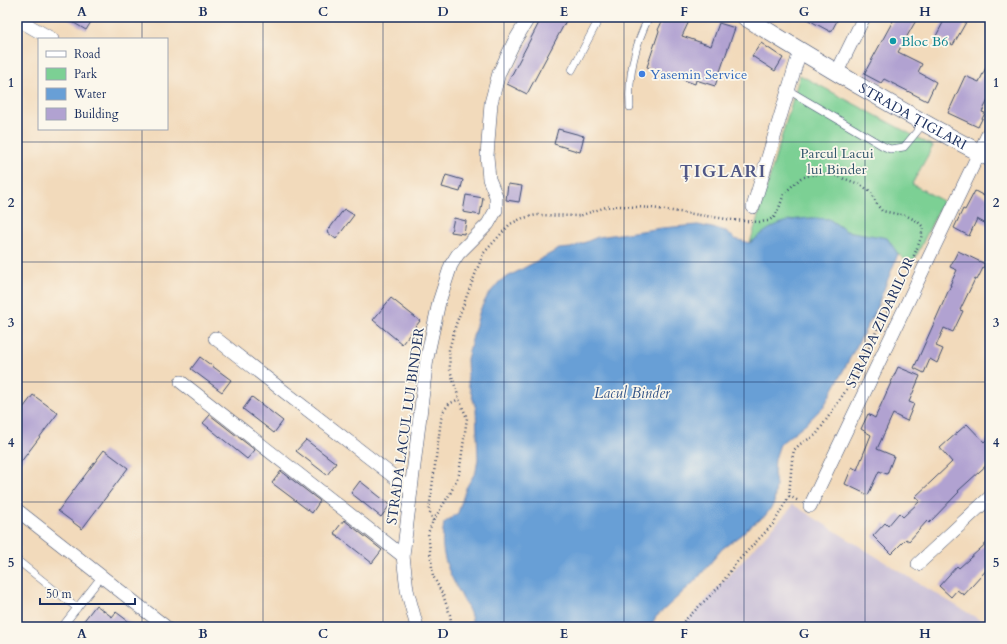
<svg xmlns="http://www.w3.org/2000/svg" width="1007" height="644" viewBox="0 0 1007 644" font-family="Cardo,serif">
	<rect width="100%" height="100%" fill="#fbf7ec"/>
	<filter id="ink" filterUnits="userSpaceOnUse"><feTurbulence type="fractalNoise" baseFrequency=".025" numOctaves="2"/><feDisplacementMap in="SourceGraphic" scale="8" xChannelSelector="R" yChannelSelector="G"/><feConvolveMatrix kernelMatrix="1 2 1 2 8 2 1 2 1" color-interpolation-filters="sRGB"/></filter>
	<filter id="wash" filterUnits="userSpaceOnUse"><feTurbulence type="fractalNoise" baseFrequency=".012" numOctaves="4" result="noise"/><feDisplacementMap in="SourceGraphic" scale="16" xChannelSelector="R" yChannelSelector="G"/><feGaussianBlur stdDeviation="0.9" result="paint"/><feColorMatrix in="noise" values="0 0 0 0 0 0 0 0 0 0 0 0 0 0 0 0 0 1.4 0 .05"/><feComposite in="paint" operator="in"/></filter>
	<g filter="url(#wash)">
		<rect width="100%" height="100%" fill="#f2dabb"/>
		<polygon fill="#c9bfd7" points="792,504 915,581 990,626 990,627 681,627 791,508"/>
		<polygon fill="#7cd094" stroke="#4c8079" points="800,75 933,146 912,184 943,201 912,265 898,254 887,238 846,231 829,219 812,218 790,220 750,243"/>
		<path fill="#689fd6" stroke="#42679a" d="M 812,218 L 829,219 L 846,231 L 887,238 L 898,254 L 874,314 L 824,406 L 810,420 L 780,444 L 775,459 L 774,473 L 776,485 L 774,503 L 766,515 L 749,527 L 742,534 L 722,549 L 697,579 L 656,617 L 650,627 L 473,627 C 471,611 468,609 461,595 C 447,570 439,552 444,523 L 458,513 L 466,488 L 476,471 L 478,459 L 476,409 L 468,383 L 467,359 L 480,310 L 488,295 L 500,281 L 559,249 L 571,248 L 598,237 L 662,228 L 698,225 L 726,231 L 735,239 L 750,243 C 774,224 781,220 812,218 Z"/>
		<g id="blocks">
			<g fill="#b1a2d1">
				<polygon points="64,17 94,17 86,30"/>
				<polygon points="542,17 568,17 527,94 507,84"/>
				<polygon points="664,17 691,17 682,36 711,46 719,23 735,28 715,86 696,80 695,84 647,67 659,31 658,30"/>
				<polygon points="803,17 839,17 831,32"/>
				<polygon points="895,17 918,17 898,52 922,64 918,72 936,82 927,101 884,79 881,83 864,74"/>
				<polygon points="946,17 969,17 953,45 936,36"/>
				<polygon points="761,43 783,58 775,71 752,56"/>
				<polygon points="990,59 990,96 982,112 985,113 978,127 948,113 965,76 979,82"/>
				<polygon points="558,129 584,136 580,152 554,144"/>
				<polygon points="446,175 463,180 460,192 442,187"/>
				<polygon points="508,184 522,186 519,202 506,200"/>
				<polygon points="975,191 990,199 990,226 977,219 969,236 954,228 963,209 965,210"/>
				<polygon points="466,195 483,198 480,215 463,212"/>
				<polygon points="344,209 354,215 336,239 327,232"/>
				<polygon points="454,218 466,221 464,234 451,232"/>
				<polygon points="958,251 985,264 977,280 975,279 960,310 963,311 953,332 944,328 936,346 943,349 937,363 930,359 924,373 914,368 951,285 950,285 957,270 950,267"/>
				<polygon points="391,298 420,321 402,344 373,320"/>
				<polygon points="200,357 231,380 222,392 191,369"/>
				<polygon points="898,367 920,376 909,402 914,404 907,421 893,414 877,449 894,456 887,474 879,471 868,495 845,484 852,467 857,470 871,435 861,429 868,414 875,418"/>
				<polygon points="33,395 58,413 17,467 17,416"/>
				<polygon points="252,397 283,421 274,433 243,409"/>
				<polygon points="210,415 255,450 247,459 203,423"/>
				<polygon points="967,424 984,442 990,436 990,462 958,491 959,492 929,523 927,521 909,541 906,539 891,554 873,536 885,523 888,526 899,513 903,517 920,501 915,497 952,462 940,448"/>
				<polygon points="306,440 336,463 327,475 296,451"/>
				<polygon points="104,450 128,468 82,529 58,511"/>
				<polygon points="281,471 320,501 312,513 272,483"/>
				<polygon points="360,481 390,505 381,517 351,493"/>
				<polygon points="344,520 382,550 372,563 334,533"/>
				<polygon points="990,540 990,566 964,595 957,590 951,597 939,586 957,566 959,568"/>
				<polygon points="96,605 112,617 116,612 136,627 79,627"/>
			</g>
		</g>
	</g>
	<g filter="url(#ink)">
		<use href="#blocks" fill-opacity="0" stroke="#3b496c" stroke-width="1"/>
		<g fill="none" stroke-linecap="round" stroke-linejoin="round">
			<defs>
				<g id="service">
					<polyline points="572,70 600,17"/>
					<polyline points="788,90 883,146 890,149 904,147 924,123"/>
					<path d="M 630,107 C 628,74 634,46 649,17"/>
					<polyline points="17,560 77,608"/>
					<polyline points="62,627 102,576"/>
				</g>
				<g id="minor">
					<polyline points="17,19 52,39"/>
					<polyline points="837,72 864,17"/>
					<polyline points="753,207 800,51"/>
					<polyline points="215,338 411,490"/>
					<polyline points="181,382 403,556"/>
					<polyline points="810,506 990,130"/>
					<polyline points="17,510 166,627"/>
					<polyline points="918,564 990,497"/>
					<polyline points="417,627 407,590 403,556 427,358 439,302 451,265 458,254 488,224 496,210 496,196 489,179 487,156 491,103 499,73 514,42 529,17"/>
				</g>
				<g id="tertiary">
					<path id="s1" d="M 745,17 C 825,66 906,115 990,158"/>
				</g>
			</defs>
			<use href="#service" stroke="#3b496c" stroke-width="8"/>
			<use href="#minor" stroke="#3b496c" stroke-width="14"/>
			<use href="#tertiary" stroke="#3b496c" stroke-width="18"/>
			<g stroke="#3b496c" stroke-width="2.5" stroke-dasharray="1 3" stroke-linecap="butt">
				<polyline points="789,496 799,501"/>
				<polyline points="433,521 429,510 442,413 449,404 459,399"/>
				<polyline points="452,627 450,615 443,595 433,576 428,533 433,521 451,492 459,474 467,418 459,399 450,370 449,350 456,324 483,254 510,224 523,218 537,215 579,216 606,207 620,206 652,208 733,220 758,222 768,221 774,217 778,211 784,194 791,187 801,178 811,175 823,174 837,176 859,184 870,191 878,206 882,211 907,216 917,221 923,227 921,238 911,263"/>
				<polyline points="678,627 720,586 735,564 774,523 789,496 792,460 794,450 800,444 816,435 839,401 858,372 881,321 888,311"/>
			</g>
			<use href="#service" stroke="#fff" stroke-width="7"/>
			<use href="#minor" stroke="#fff" stroke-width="13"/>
			<use href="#tertiary" stroke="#fff" stroke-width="17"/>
		</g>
	</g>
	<path fill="none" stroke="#1b2f5e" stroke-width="1" stroke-opacity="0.55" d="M 142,17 L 142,39M 263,17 L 263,627M 383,17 L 383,627M 504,17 L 504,627M 624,17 L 624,627M 744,17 L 744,627M 865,17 L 865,627M 142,129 L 142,627M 17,142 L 990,142M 17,262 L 990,262M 17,382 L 990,382M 17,502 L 990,502"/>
	<circle fill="#0f9aa8" stroke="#fbf7ec" stroke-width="1.5" cx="893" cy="41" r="4"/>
	<circle fill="#3f7fe0" stroke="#fbf7ec" stroke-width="1.5" cx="642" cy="74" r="4"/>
	<g text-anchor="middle" stroke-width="3.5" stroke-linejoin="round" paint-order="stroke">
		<g font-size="14" fill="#0d838f" stroke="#fbf7ec" text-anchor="start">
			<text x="901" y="46">Bloc B6</text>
		</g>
		<g font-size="14" fill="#366cbe" stroke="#fbf7ec" text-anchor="start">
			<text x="650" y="79">Yasemin Service</text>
		</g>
		<g font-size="14" fill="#1b2f5e" stroke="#fbf7ec">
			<text dy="5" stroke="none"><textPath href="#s1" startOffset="195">STRADA ȚIGLARI</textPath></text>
			<text transform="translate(880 322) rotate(-65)" y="5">STRADA ZIDARILOR</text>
			<text transform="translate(405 426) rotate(-82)" y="5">STRADA LACUL LUI BINDER</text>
		</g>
		<g font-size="14" fill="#33576c" stroke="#fbf7ec">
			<text x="837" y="158">Parcul Lacui<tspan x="837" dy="16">lui Binder</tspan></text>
		</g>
		<g font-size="15" font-style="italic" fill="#365688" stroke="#fbf7ec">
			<text x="632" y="398">Lacul Binder</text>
		</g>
		<g font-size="18" font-weight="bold" letter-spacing="1" fill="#505786" stroke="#fbf7ec">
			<text x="723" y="177">ȚIGLARI</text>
		</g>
	</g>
	<rect width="1007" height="644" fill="none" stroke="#fbf7ec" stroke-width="44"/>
	<rect x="38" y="38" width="130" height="92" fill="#fbf7ec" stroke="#a1a7b3"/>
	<rect x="46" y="51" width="20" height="6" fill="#ffffff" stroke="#a1a7b3"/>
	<text x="74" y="58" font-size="12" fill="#1b2f5e">Road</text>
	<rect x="46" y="68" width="20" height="12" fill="#7cd094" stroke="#a1a7b3"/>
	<text x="74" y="78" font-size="12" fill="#1b2f5e">Park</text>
	<rect x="46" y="88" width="20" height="12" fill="#689fd6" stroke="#a1a7b3"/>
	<text x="74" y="98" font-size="12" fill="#1b2f5e">Water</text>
	<rect x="46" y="108" width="20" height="12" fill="#b1a2d1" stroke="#a1a7b3"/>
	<text x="74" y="118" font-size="12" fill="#1b2f5e">Building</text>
	<path d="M40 598v6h95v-6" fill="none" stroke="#1b2f5e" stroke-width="2"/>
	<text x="46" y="598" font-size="12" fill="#1b2f5e" stroke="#fbf7ec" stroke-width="3" paint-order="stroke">50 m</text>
	<rect x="22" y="22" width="963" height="600" fill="none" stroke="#1b2f5e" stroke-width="1.5"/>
	<g font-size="13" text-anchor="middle" font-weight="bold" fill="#1b2f5e">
		<text x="82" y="16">A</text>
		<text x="203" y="16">B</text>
		<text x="323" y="16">C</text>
		<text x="443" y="16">D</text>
		<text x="564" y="16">E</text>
		<text x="684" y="16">F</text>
		<text x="804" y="16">G</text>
		<text x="925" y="16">H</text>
		<text x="11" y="87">1</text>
		<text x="996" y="87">1</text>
		<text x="11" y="207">2</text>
		<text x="996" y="207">2</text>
		<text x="11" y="327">3</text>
		<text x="996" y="327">3</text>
		<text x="11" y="447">4</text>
		<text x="996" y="447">4</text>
		<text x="11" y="567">5</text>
		<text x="996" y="567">5</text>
		<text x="82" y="638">A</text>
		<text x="203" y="638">B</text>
		<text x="323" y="638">C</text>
		<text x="443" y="638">D</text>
		<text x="564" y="638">E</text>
		<text x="684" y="638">F</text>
		<text x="804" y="638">G</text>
		<text x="925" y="638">H</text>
	</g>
</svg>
